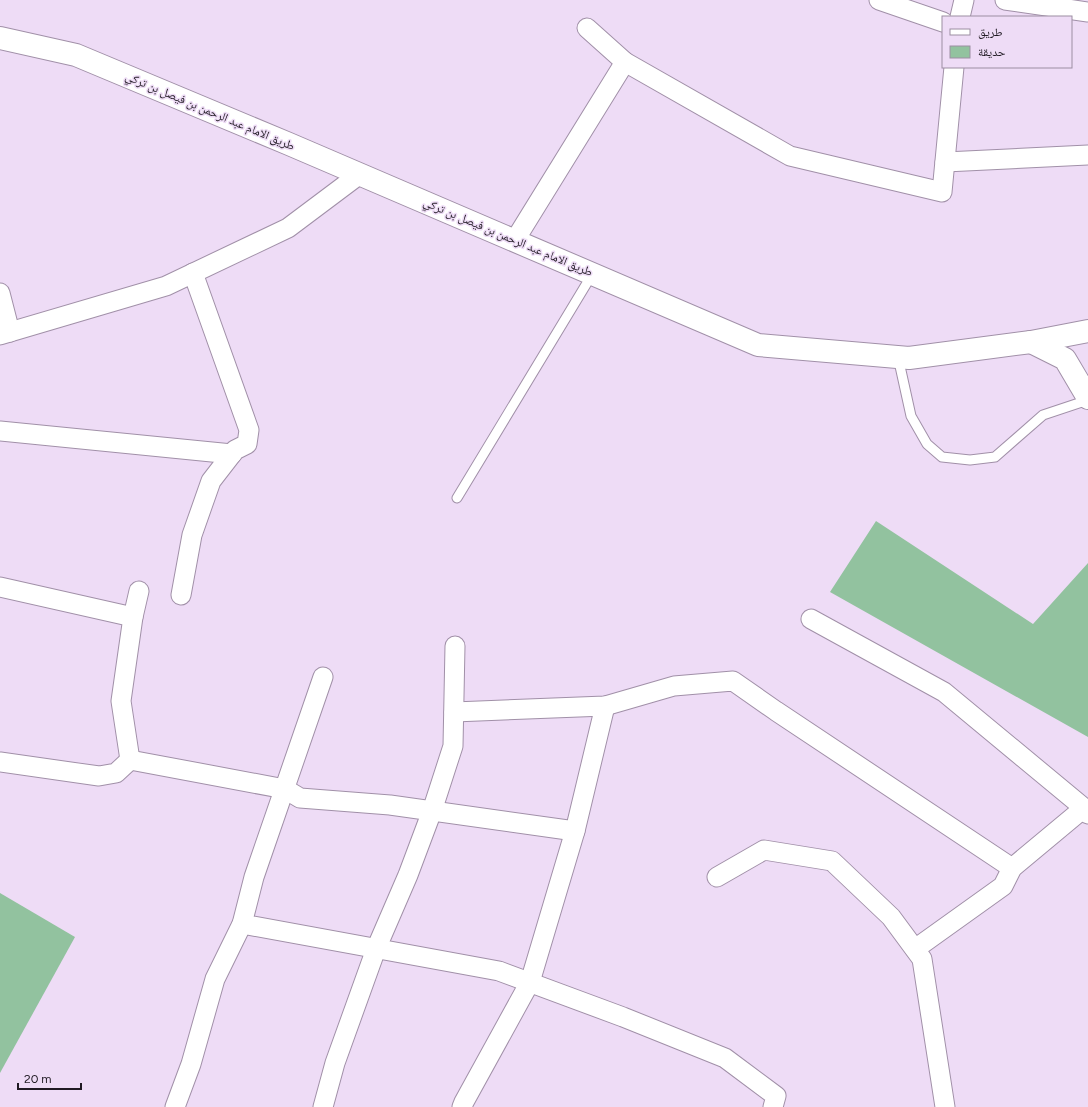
<svg xmlns="http://www.w3.org/2000/svg" width="1088" height="1107" viewBox="0 0 1088 1107" font-family="Figtree,'Noto Naskh Arabic',sans-serif">
	<rect width="100%" height="100%" fill="#eedcf6"/>
	<g fill="#92c29f">
		<polygon points="876,521 1033,624 1088,563 1088,737 830,592"/>
		<polygon points="0,893 75,937 0,1073"/>
	</g>
	<g fill="none" stroke-linecap="round" stroke-linejoin="round">
		<defs>
			<g id="service">
				<polyline points="898,357 911,416 927,444 942,457 970,460 995,457 1043,415 1088,400"/>
				<polyline points="457,498 593,273"/>
			</g>
			<g id="minor">
				<polyline points="879,0 943,22"/>
				<polyline points="1005,0 1088,12"/>
				<polyline points="960,17 964,0"/>
				<polyline points="587,28 625,62 790,156 942,192 954,67"/>
				<polyline points="945,162 1088,155"/>
				<polyline points="515,240 625,62"/>
				<polyline points="0,293 10,332"/>
				<polyline points="0,335 166,286 288,228 360,174"/>
				<polyline points="0,431 232,454"/>
				<polyline points="0,587 133,617"/>
				<polyline points="181,595 192,535 211,481 235,450 247,444 249,430 193,273"/>
				<polyline points="811,619 944,692 1084,808 1088,814"/>
				<polyline points="454,712 605,706 674,686 733,681 776,711 1012,868"/>
				<polyline points="130,760 285,789 300,798 390,805 575,831"/>
				<polyline points="130,760 121,701 133,617 139,591"/>
				<polyline points="0,762 99,776 116,773 130,760"/>
				<polyline points="717,877 764,850 832,861 891,917 922,959 945,1107"/>
				<polyline points="242,924 499,971 623,1017 725,1058 776,1096 773,1107"/>
				<polyline points="915,949 1003,886 1012,868 1084,808"/>
				<polyline points="175,1107 191,1064 215,979 242,924 254,877 323,677"/>
				<polyline points="323,1107 335,1063 376,949 408,875 432,811 453,746 455,646"/>
				<polyline points="462,1107 464,1102 530,982 575,831 605,706"/>
			</g>
			<g id="tertiary">
				<polyline points="0,38 76,55 289,144 758,345 909,358 1031,342 1088,331"/>
				<polyline points="1031,342 1065,359 1088,398"/>
			</g>
		</defs>
		<use href="#service" stroke="#a190a8" stroke-width="11"/>
		<use href="#minor" stroke="#a190a8" stroke-width="21"/>
		<use href="#tertiary" stroke="#a190a8" stroke-width="24"/>
		<use href="#service" stroke="#fff" stroke-width="9"/>
		<use href="#minor" stroke="#fff" stroke-width="19"/>
		<use href="#tertiary" stroke="#fff" stroke-width="22"/>
	</g>
	<g text-anchor="middle" stroke-width="3" stroke-linejoin="round" paint-order="stroke">
		<g font-size="12" fill="#201a23" stroke="#eedcf6">
			<text transform="translate(210 111) rotate(23)" y="4">طريق الامام عبد الرحمن بن فيصل بن تركي</text>
			<text transform="translate(508 237) rotate(23)" y="4">طريق الامام عبد الرحمن بن فيصل بن تركي</text>
		</g>
	</g>
	<rect x="942" y="16" width="130" height="52" fill="#eedcf6" stroke="#9c8ea2"/>
	<rect x="950" y="29" width="20" height="6" fill="#ffffff" stroke="#9c8ea2"/>
	<text x="978" y="36" font-size="12" fill="#201a23">طريق</text>
	<rect x="950" y="46" width="20" height="12" fill="#92c29f" stroke="#9c8ea2"/>
	<text x="978" y="56" font-size="12" fill="#201a23">حديقة</text>
	<path d="M18 1083v6h63v-6" fill="none" stroke="#201a23" stroke-width="2"/>
	<text x="24" y="1083" font-size="12" fill="#201a23" stroke="#eedcf6" stroke-width="3" paint-order="stroke">20 m</text>
</svg>
